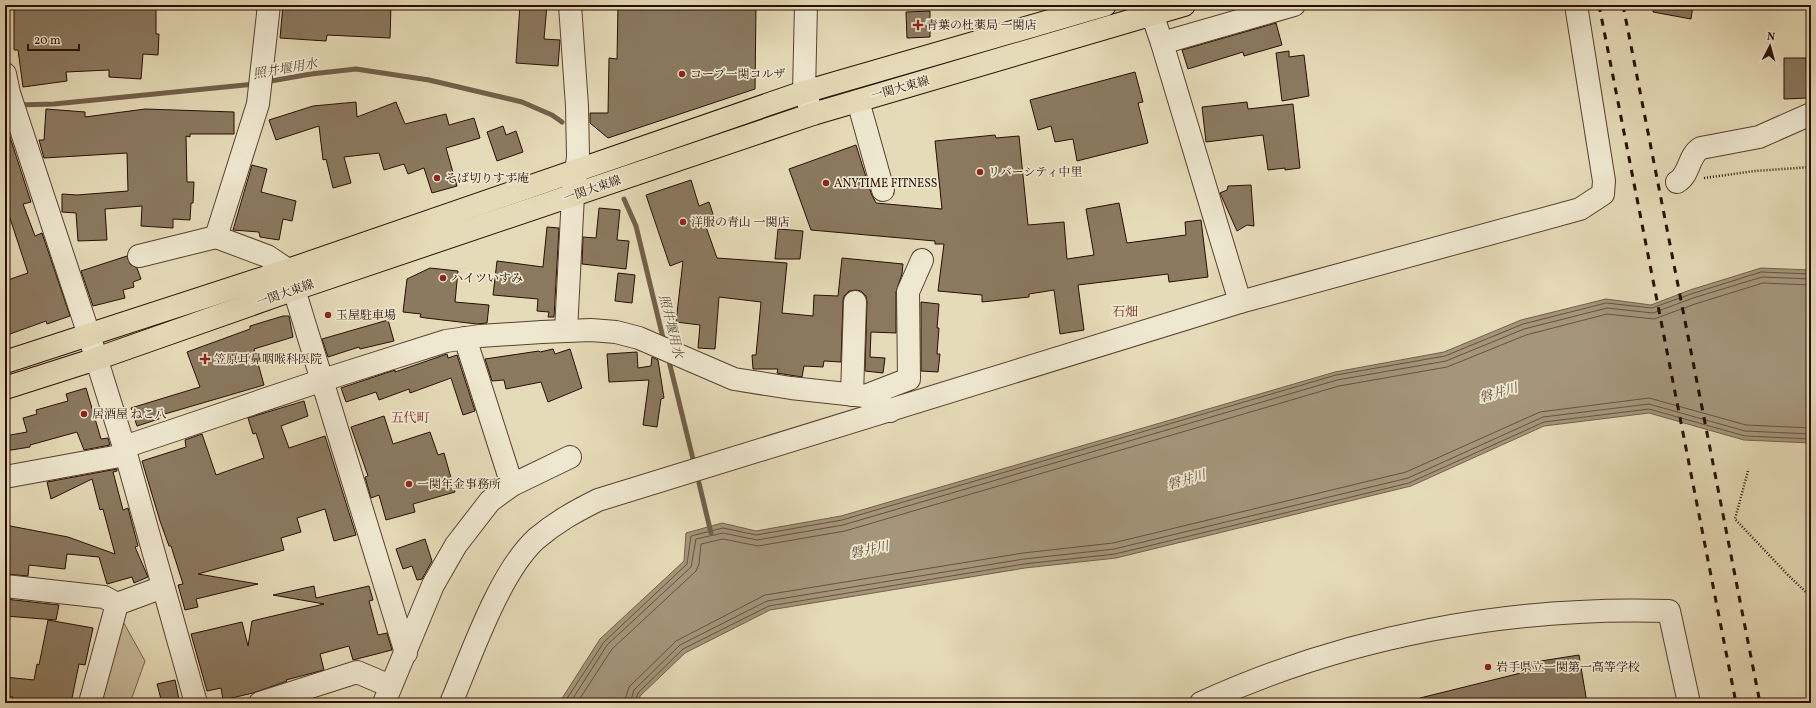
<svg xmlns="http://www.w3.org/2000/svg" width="1816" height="708" viewBox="0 0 1816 708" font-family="Vollkorn,'Noto Serif JP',serif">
	<rect width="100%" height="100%" fill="#e6dbb8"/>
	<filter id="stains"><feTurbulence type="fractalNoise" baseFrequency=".005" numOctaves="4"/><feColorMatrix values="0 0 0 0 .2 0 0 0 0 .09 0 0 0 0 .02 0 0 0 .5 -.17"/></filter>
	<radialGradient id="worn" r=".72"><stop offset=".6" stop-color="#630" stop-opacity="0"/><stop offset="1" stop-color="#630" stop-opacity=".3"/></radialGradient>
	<polygon fill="#c6b899" stroke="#77634d" points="121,618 145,661 130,703 98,703"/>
	<polygon fill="#a5957a" stroke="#735f4a" points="1761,268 1811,270 1811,443 1744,440 1649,413 1544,426 1411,486 1116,558 1025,568 770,610 685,653 640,696 639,703 559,703 600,639 684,561 686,533 722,523 756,531 841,516 1335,372 1444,352 1521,320 1606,299 1651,305 1690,290"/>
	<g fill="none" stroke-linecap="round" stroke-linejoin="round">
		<g stroke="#66523e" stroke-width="1">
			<polyline points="564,703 604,642 687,564 691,536 723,528 756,535 842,520 1336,375 1445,356 1523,324 1606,303 1652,308 1691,294 1761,272 1811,274"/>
			<polyline points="570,703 607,645 691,567 696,539 723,533 757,540 843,525 1337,380 1446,361 1524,329 1607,308 1653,313 1693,298 1762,277 1811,279"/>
			<polyline points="577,703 612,649 696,571 699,564 701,544 723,539 758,546 845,531 1339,386 1447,367 1526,335 1607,314 1654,319 1695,304 1763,283 1811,285"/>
			<polyline points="624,703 629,687 676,641 765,595 1023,553 1113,543 1406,472 1540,412 1649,398 1746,425 1811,428"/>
			<polyline points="630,703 634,690 680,645 767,601 1024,559 1114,549 1408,478 1543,417 1649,404 1745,431 1811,434"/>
			<polyline points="635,703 638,693 683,649 769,606 1024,564 1115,554 1409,483 1544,422 1649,409 1745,436 1811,439"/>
		</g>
		<g stroke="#735f4a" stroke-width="5">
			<polyline points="265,82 311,74 356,69 429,80 522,102 552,115 562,122"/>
			<polyline points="18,105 54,104 255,84"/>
			<polyline points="624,199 636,226 664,342"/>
			<polyline points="668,357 693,459"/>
			<polyline points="699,483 711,533"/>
		</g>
	</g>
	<g fill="#8b7960" stroke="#280e01">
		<polygon points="14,5 156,5 156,34 159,34 158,55 143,54 141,79 109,77 109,70 66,72 67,81 23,87 18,50 14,50"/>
		<polygon points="283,5 391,5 390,38 327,35 326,41 280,38"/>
		<polygon points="520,5 547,5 544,39 560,40 558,66 516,63"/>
		<polygon points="618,5 756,5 755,89 608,138 590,123 590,113 608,113 609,58 617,59"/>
		<polygon points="1654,5 1693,5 1691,19 1653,12"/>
		<polygon points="930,11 930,37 907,38 906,12"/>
		<polygon points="1276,23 1282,45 1244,56 1243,52 1188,69 1182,50"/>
		<polygon points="1289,51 1289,57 1304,55 1309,96 1282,101 1276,53"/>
		<polygon points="1784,58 1806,58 1807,98 1784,99"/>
		<polygon points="1135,72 1143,102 1138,103 1148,143 1077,161 1073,139 1055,142 1051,126 1038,130 1030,100"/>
		<polygon points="356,102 357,117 396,102 405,124 446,114 449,125 474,118 480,138 446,148 457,186 432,193 424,168 408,174 404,164 384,170 379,153 344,157 351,183 333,188 326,159 323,160 319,126 276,140 269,120 313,106"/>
		<polygon points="1247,102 1248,109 1293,104 1300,168 1285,170 1285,168 1268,170 1263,135 1206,142 1202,107"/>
		<polygon points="46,109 85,112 85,117 145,109 234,112 234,134 190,134 190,137 186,136 187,182 194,182 193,203 191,203 190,220 173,219 173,228 141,226 142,206 105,209 107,240 78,241 76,213 62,212 62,194 77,195 128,191 127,153 44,158 39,140 44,140"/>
		<polygon points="503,126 506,135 516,131 523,152 497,161 487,132"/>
		<polygon points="5,131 8,131 31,202 23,204 35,236 42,233 70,316 47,324 46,321 10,334 9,332 5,334 5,281 28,273 5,203"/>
		<polygon points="995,135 996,138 1019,136 1028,225 1064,222 1067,259 1094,255 1086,209 1119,203 1127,243 1186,235 1185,222 1201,220 1208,277 1169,282 1168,274 1078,285 1084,330 1060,334 1054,290 1029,294 1029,297 982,302 982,295 938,291 944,244 935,244 935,241 811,230 789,169 856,145 871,193 876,203 942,209 935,141"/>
		<polygon points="252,165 267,169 261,192 296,201 292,221 283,219 279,240 260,237 259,232 233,230"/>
		<polygon points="691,180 699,206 709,202 715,220 705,224 717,258 787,263 782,313 813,316 814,295 838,296 842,258 903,264 902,274 896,292 896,333 871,332 870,357 885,358 883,373 865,371 867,302 866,296 861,291 856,290 849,291 844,296 843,301 841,362 824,361 823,367 804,366 802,377 777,373 778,369 753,369 752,355 756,355 761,302 719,297 715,349 698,348 700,325 676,322 683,261 670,266 646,195"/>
		<polygon points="1251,185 1254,226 1247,225 1237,231 1220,193 1227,190 1228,186"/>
		<polygon points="599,208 620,210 617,240 629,241 626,269 582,264 583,237 596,238"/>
		<polygon points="547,227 559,228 554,317 548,317 549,312 537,311 538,299 493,295 497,261 543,267"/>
		<polygon points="778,229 803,231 800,259 775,259"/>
		<polygon points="127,256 130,264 137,268 141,279 133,282 134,287 123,290 125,298 93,306 81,271"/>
		<polygon points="430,268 458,271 455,302 489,305 487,323 477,324 426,318 420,317 421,314 403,312 407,279"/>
		<polygon points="618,273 635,275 632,303 615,301"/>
		<polygon points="921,302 939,304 937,328 939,328 937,354 940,354 938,372 921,371"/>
		<polygon points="283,316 289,316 293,337 254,349 264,385 158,416 159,419 137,426 131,408 200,387 187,352 250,329 250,326"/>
		<polygon points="388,320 394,341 360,349 359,347 328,357 322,339"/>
		<polygon points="553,349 555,354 570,349 582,388 548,402 541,382 506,389 504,380 492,381 485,359 539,351 540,352"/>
		<polygon points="637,352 638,368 651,366 652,357 658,360 664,398 661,399 657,427 643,425 649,380 609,382 607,354"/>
		<polygon points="447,354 448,358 457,355 475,411 463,415 451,378 410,393 409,389 379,400 376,392 346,402 341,388 395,370 395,372"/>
		<polygon points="86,388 101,439 108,438 110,445 84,450 77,432 30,445 30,447 5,451 5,436 27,432 23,418 37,414 36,410 68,401 66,394"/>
		<polygon points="304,401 308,416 281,426 289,448 325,436 356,535 334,541 325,509 297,518 301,532 281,538 284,550 198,574 258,584 196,599 198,607 185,610 178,585 183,584 171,546 169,546 160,521 142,461 186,447 185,440 202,434 216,475 264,458 256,433 253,434 248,418"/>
		<polygon points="384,416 393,444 430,432 438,455 444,453 455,492 413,504 415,512 386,520 379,495 371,498 365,477 368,476 351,427"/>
		<polygon points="117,469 117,471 113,472 123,510 128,508 138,546 135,547 148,577 134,583 132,577 107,584 99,557 67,554 65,569 29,565 28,576 5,574 5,525 68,537 115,554 103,509 100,510 92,479 51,499 47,482"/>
		<polygon points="425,539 432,561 422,579 417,580 412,566 403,569 396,549"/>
		<polygon points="314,586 316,598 369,586 373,600 369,601 378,635 387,633 392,650 353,660 349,646 320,654 324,670 286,680 287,681 253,693 223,700 221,688 207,691 191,634 242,622 248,646 252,621 324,604 273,595"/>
		<polygon points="5,599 59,605 56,620 5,616"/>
		<polygon points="48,620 93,628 85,665 79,664 71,703 12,703 13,697 5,696 5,677 34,680 37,664 39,665"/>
		<polygon points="1579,655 1587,703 1421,703 1420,698 1529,671 1528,663"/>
		<polygon points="175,680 179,699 162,703 157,684"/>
	</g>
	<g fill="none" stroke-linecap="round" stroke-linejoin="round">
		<defs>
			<g id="minor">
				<polyline points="269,5 258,104 216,237 267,256 288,270 406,653"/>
				<polyline points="806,5 804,92 813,114"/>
				<polyline points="1149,5 1162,43 1240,302"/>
				<polyline points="1162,43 1294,5"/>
				<polyline points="5,74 9,93 89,335 124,447 196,703"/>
				<polyline points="858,101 883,190"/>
				<path d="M 1677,182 C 1690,175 1688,155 1701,148 L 1759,137 L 1811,114"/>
				<polyline points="139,256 216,237"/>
				<polyline points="566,331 573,195 578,157 577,106 570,5"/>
				<polyline points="465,338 512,485"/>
				<polyline points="852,395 855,302"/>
				<polyline points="865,396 909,379 908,292 922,260"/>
				<polyline points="124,447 323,380 446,341 480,336 542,332 591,330 616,332 639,338 734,379 791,388 865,396 890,411"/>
				<polyline points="5,477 125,455"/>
				<polyline points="5,586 104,597 117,604"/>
				<polyline points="90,703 117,604 163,587"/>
				<polyline points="260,703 357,672 390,686"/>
				<polyline points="384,703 433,585 456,545 490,501 512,485 570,457"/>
				<path d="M 451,703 C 471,656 499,573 536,539 C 556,522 574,512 598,500 L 1240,302 L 1580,209 L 1603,194 L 1604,181 L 1576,5"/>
				<path d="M 1201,703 C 1347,636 1509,606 1669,611 L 1689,703"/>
			</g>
			<g id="major">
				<polyline points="5,362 288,270 804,92 1105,5"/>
				<polyline points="5,388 96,359 295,289 813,114 1184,5"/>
			</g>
		</defs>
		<use href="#minor" stroke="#58412f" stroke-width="24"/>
		<use href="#major" stroke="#280e01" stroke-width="24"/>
		<g stroke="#280e01" stroke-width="2.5" stroke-dasharray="1 2" stroke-linecap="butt">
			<polyline points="1704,178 1755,171 1811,167"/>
			<polyline points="1748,471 1735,519 1787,574 1811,597"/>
		</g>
		<use href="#minor" stroke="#efe8d1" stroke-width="22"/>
		<use href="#major" stroke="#e6dbb8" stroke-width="22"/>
		<g stroke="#280e01" stroke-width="3" stroke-dasharray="7 7" stroke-linecap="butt">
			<polyline points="1599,5 1736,703"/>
			<polyline points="1623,5 1760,703"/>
		</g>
	</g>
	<g fill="#8f2418" stroke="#efe8d1" stroke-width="1.5">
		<path d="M916 19h4v4h4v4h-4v4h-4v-4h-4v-4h4z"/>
		<circle cx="682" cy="74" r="4"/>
		<circle cx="980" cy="172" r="4"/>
		<circle cx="437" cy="178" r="4"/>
		<circle cx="826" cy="183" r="4"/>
		<circle cx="683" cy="222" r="4"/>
		<circle cx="443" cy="278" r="4"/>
		<circle cx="328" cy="315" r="4"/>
		<path d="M203 353h4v4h4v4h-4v4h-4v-4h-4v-4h4z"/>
		<circle cx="84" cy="414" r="4"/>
		<circle cx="409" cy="484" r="4"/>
		<circle cx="1488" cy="667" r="4"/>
	</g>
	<g text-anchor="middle" stroke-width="3.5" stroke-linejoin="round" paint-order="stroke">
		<g font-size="12" fill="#280e01" stroke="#efe8d1" text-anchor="start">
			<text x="926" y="29">青葉の杜薬局 一関店</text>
			<text x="690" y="78">コープ一関コルザ</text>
			<text x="988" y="176">リバーシティ中里</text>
			<text x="445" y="182">そば切りすず庵</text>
			<text x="834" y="187">ANYTIME FITNESS</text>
			<text x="691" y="226">洋服の青山 一関店</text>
			<text x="451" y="282">ハイツいすみ</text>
			<text x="336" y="319">玉屋駐車場</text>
			<text x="214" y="363">笠原耳鼻咽喉科医院</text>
			<text x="92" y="418">居酒屋 ねこ八</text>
			<text x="417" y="488">一関年金事務所</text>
			<text x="1496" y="671">岩手県立一関第一高等学校</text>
		</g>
		<g font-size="12" fill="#280e01" stroke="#efe8d1">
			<text transform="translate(900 88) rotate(-16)" y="4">一関大東線</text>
			<text transform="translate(592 189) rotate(-19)" y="4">一関大東線</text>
			<text transform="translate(285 293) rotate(-19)" y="4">一関大東線</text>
		</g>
		<g font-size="13" font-style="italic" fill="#604b37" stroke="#efe8d1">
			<text transform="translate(285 68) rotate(-10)" y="5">照井堰用水</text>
			<text transform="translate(672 326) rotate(76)" y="5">照井堰用水</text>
			<text transform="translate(1498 392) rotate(-16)" y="5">磐井川</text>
			<text transform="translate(1186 479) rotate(-16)" y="5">磐井川</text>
			<text transform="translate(869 549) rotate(-12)" y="5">磐井川</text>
		</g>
		<g font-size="13" fill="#7a1f14" stroke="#efe8d1">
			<text x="1125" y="316">石畑</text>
			<text x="410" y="422">五代町</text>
		</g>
	</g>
	<rect width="1816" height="708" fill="none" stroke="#e6dbb8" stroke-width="20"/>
	<rect x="6" y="6" width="1804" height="696" fill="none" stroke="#280e01" stroke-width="2"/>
	<rect x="10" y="10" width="1796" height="688" fill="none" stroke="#280e01"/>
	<g transform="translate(1770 46) rotate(6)" stroke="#efe8d1" stroke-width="3" paint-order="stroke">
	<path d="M0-3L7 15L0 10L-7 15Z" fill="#280e01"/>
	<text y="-6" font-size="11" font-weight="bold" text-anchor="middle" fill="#280e01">N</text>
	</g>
	<path d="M28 44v6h51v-6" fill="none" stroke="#280e01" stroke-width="2"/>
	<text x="34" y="44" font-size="12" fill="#280e01" stroke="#efe8d1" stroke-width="3" paint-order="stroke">20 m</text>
	<rect width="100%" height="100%" filter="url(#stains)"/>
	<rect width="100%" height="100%" fill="url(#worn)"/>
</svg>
